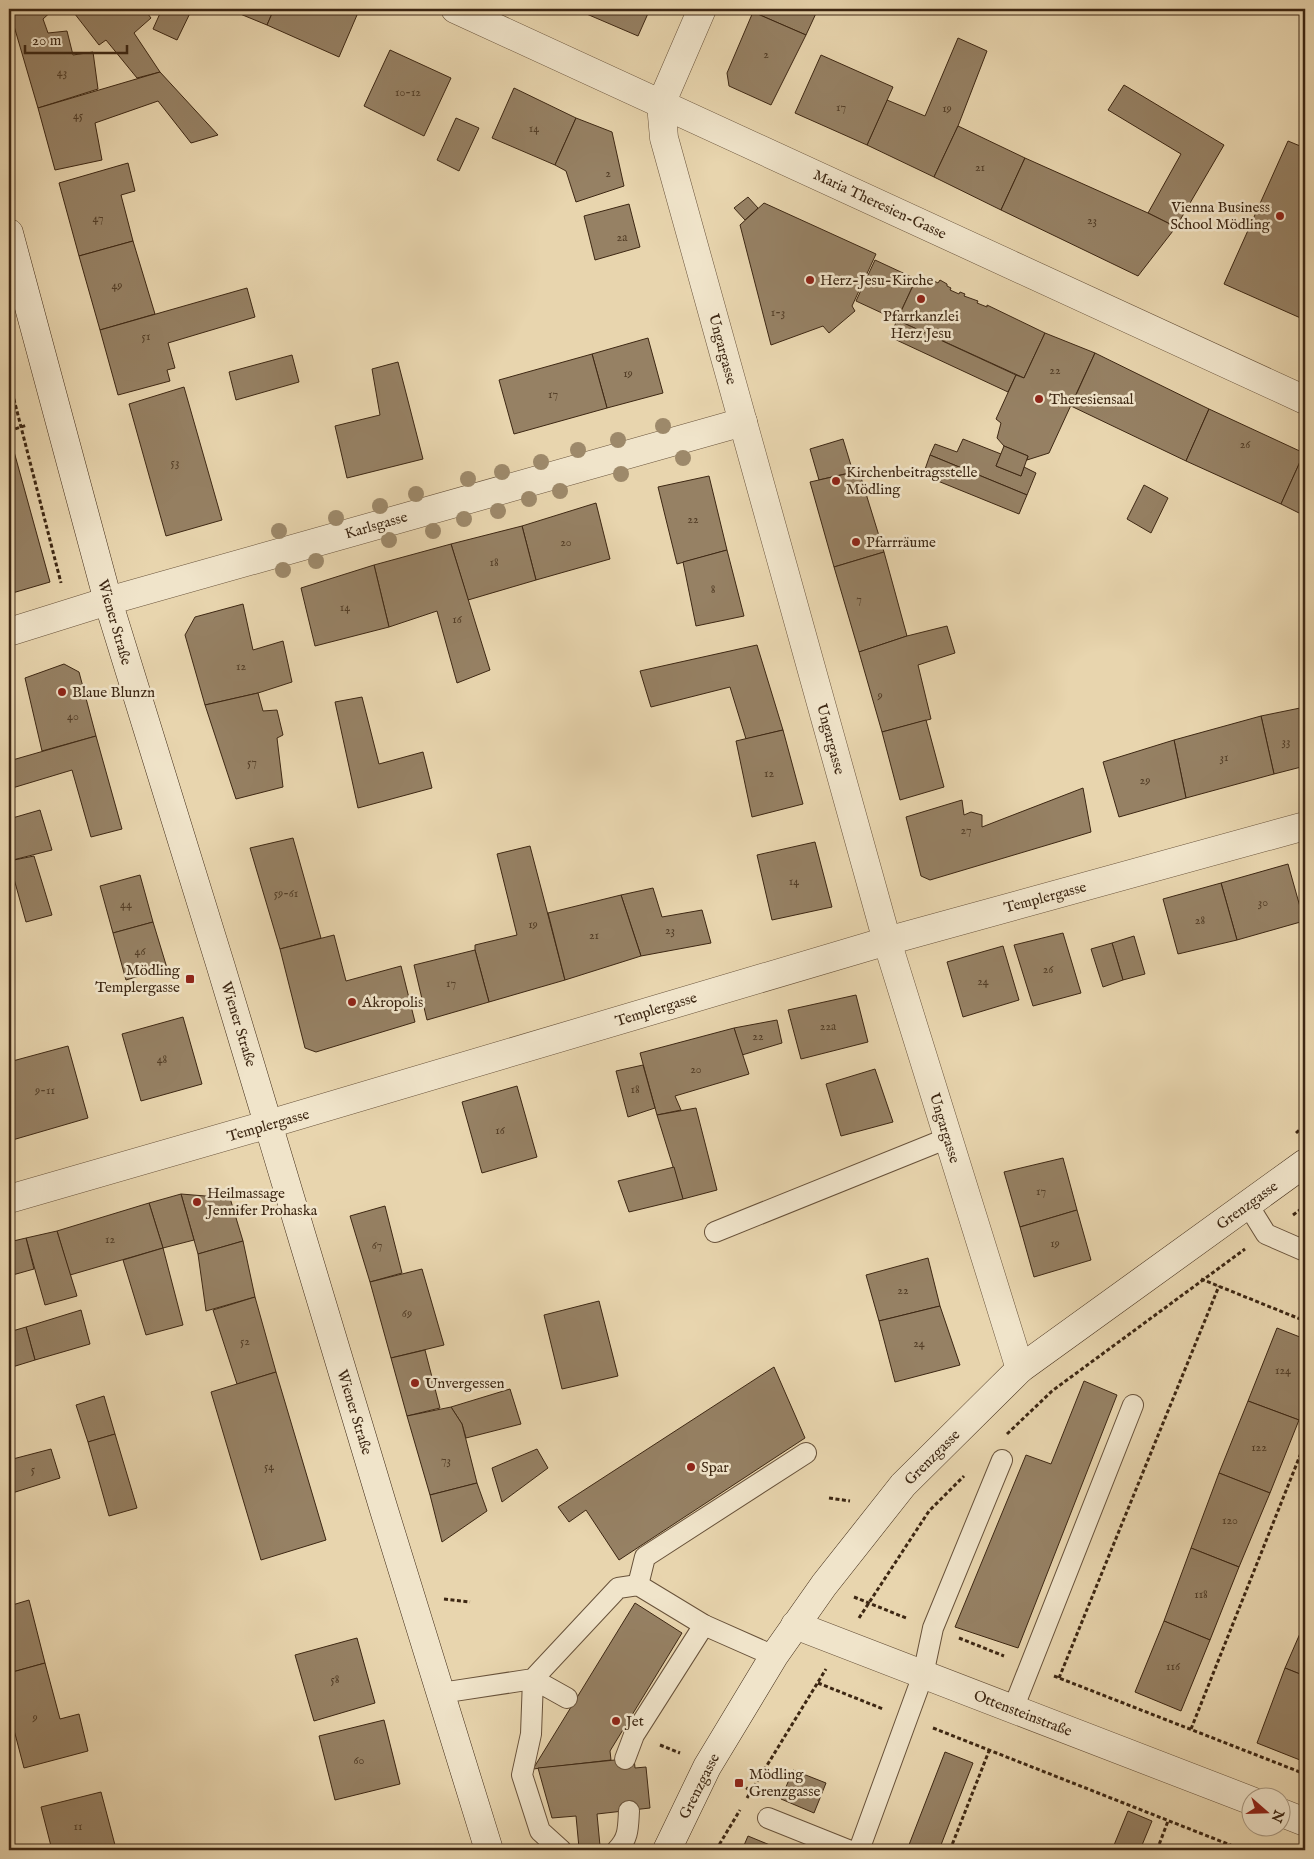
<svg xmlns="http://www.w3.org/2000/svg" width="1314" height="1859" viewBox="0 0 1314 1859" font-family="'IM FELL English',serif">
	<rect width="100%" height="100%" fill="#e8d5ae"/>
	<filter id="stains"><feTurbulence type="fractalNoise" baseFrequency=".004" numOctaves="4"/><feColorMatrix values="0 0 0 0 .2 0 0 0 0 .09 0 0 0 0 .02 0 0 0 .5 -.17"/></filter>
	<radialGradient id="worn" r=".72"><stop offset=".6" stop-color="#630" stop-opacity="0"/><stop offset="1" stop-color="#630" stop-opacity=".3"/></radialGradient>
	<g fill="#968164" stroke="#3d2713">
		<polygon points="9,9 54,9 43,19 48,33 67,31 73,55 93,52 98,89 38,108"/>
		<polygon points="71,9 144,9 151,18 134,33 160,72 137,78 106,40 99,45"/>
		<polygon points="162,9 192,9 177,40 153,29"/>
		<polygon points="228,9 274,9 267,25"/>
		<polygon points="274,9 342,9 357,15 339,57 267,25"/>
		<polygon points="573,9 592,9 589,15"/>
		<polygon points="592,9 650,9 638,36 589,15"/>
		<polygon points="755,9 818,9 806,35 753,12"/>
		<polygon points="753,12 806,35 771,105 729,86 727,73"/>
		<polygon points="958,38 987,51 958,126 934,177 867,145 887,100 925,116"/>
		<polygon points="390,50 451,78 424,136 364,106"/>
		<polygon points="821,55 893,87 867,145 795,113"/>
		<polygon points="160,72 218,135 191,143 158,101 95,123 102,160 55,170 38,108"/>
		<polygon points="1124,85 1224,145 1176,227 1148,213 1181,154 1108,110"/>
		<polygon points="514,88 576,118 555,165 492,138"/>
		<polygon points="456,118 479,128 459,171 437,160"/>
		<polygon points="576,118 612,132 624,186 576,202 566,171 555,165"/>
		<polygon points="958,126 1025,158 1001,210 934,177"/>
		<polygon points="1288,141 1305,148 1305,320 1224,284"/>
		<polygon points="1025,158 1148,213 1176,227 1138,276 1001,210"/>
		<polygon points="128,163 135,191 121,195 133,241 79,256 59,183"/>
		<polygon points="748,197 758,208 745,220 734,208"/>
		<polygon points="764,203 876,254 852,306 855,311 829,333 823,326 771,345 740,225"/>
		<polygon points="629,204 640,247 595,260 584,216"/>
		<polygon points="133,241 155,314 100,330 79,256"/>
		<polygon points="875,260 916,279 897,320 856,301"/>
		<polygon points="918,275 933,282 934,281 938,283 940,280 947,284 947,286 951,288 950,290 959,294 960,292 965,294 964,296 978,301 977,303 987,307 987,305 1045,333 1024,378 897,320"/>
		<polygon points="247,288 255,317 168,343 175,368 167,370 170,381 118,395 100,330"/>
		<polygon points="897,320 1016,375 1008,392 890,337"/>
		<polygon points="1045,333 1095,353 1049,453 1027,460 1028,456 1004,446 997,438 1001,423 996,419 1016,375 1024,378"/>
		<polygon points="648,338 663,393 607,408 592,354"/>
		<polygon points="1095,353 1209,409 1186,461 1071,406"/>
		<polygon points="592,354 607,408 514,434 499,380"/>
		<polygon points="292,355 299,382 236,400 229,372"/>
		<polygon points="398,362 423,459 347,478 335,426 380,415 372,369"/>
		<polygon points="184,387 222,520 166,536 129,404"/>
		<polygon points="1209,409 1304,453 1281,504 1186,461"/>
		<polygon points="9,437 10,437 50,582 9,594"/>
		<polygon points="843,439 853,472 819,480 810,449"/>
		<polygon points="963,439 1001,454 996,466 1021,476 1024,467 1036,473 1027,495 930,455 935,444 957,452"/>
		<polygon points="1004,446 1028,456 1021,476 996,466"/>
		<polygon points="1304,453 1305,454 1305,516 1281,504"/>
		<polygon points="930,455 1027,495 1019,514 923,475"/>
		<polygon points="859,471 884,552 834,567 810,482"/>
		<polygon points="709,476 727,550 677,564 658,487"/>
		<polygon points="1144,485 1168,498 1151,533 1127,519"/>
		<polygon points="596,503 610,559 536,580 522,526"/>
		<polygon points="522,526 536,580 468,600 451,544"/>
		<polygon points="451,544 490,670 457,683 437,611 389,627 374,565"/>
		<polygon points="727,550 744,616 696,626 683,562"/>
		<polygon points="884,552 907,636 859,652 834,567"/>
		<polygon points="374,565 389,627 315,646 301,588"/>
		<polygon points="243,604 253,650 283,641 292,682 258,693 205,705 185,635 195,617"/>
		<polygon points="947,626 955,653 918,665 931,719 882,732 859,652 907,636"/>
		<polygon points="757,645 783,730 746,739 730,687 651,707 640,671"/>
		<polygon points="64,664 79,672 96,736 42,751 25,678"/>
		<polygon points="258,693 263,711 277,710 283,735 277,738 283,787 236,799 205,705"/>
		<polygon points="362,697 379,764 423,752 432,788 358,808 335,702"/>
		<polygon points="1305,707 1305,766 1274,774 1261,716"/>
		<polygon points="1261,716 1274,774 1186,798 1174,740"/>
		<polygon points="926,720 944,787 900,800 882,732"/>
		<polygon points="783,730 803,804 752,817 736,741"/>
		<polygon points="96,736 122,829 91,837 72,770 9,789 9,761"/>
		<polygon points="1174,740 1186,798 1119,817 1103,762"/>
		<polygon points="1083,788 1091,832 930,880 921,876 906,817 962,800 964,815 971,812 982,815 982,827"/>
		<polygon points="40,810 52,850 9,861 9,819"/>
		<polygon points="293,838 321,938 280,949 250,848"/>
		<polygon points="815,842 832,907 772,920 757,855"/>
		<polygon points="530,846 565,980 489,1002 475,950 475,945 517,935 497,854"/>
		<polygon points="34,856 52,915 26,922 9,861"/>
		<polygon points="1288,864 1304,921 1237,940 1221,883"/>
		<polygon points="140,875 153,922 113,933 100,886"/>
		<polygon points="1221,883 1237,940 1178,954 1163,899"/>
		<polygon points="653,888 662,917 702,910 711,943 641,956 621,895"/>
		<polygon points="621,895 641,956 565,980 548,913"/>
		<polygon points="153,922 167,968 126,980 113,933"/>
		<polygon points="1063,933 1081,993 1033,1006 1014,945"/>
		<polygon points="334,935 346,981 401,966 415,1022 316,1052 305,1048 280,949"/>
		<polygon points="1134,936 1145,974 1123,980 1112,943"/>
		<polygon points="1112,943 1123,980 1103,987 1091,949"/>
		<polygon points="1003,946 1019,1000 963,1017 947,962"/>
		<polygon points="475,950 489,1002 427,1020 414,965"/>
		<polygon points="856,995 868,1042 801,1059 788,1010"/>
		<polygon points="183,1017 202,1084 141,1101 122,1034"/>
		<polygon points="777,1020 782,1043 742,1055 734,1028"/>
		<polygon points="734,1028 749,1074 675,1096 681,1110 657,1115 640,1053"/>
		<polygon points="68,1046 88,1118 9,1141 9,1062"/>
		<polygon points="643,1065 655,1108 628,1117 616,1071"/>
		<polygon points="875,1069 893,1122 841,1136 826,1084"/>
		<polygon points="517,1086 537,1157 482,1173 462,1102"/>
		<polygon points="696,1108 717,1190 683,1199 657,1115"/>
		<polygon points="1063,1158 1077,1210 1020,1227 1004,1172"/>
		<polygon points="674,1167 683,1199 629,1212 618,1181"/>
		<polygon points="181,1194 230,1198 243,1241 198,1254"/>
		<polygon points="181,1194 194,1240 163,1248 149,1203"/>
		<polygon points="149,1203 163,1248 70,1275 57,1231"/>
		<polygon points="385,1206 402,1273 370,1282 350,1216"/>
		<polygon points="1077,1210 1091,1260 1034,1277 1020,1227"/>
		<polygon points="57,1231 77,1296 45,1305 26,1238"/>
		<polygon points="26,1238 34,1269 9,1276 9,1242"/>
		<polygon points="243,1241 255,1297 206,1311 198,1254"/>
		<polygon points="163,1248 183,1325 146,1335 123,1260"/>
		<polygon points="928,1258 940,1306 879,1321 866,1275"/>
		<polygon points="422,1269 444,1345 391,1358 370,1282"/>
		<polygon points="255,1297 276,1372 237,1384 213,1310"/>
		<polygon points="599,1301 618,1376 562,1389 544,1315"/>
		<polygon points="940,1306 960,1365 895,1382 879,1321"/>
		<polygon points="81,1310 90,1344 35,1360 26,1327"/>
		<polygon points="26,1327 35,1360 9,1368 9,1332"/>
		<polygon points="1277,1328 1305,1339 1305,1405 1299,1420 1248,1401"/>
		<polygon points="425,1350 440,1408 407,1416 391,1358"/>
		<polygon points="774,1367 805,1438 619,1560 586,1510 569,1522 558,1507"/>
		<polygon points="276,1372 326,1540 261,1560 211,1392"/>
		<polygon points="1084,1381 1117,1395 1018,1648 955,1627 1026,1455 1051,1464"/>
		<polygon points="510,1389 521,1424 466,1438 462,1424 451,1407"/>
		<polygon points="104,1396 115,1434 88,1442 76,1405"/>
		<polygon points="1248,1401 1299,1420 1270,1493 1219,1473"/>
		<polygon points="451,1407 462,1424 477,1483 430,1495 407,1416"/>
		<polygon points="115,1434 137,1508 109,1516 88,1442"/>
		<polygon points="51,1449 60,1478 9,1494 9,1460"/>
		<polygon points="537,1449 548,1468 502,1502 492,1468"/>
		<polygon points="1219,1473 1270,1493 1239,1567 1191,1548"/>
		<polygon points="477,1483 487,1511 442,1542 430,1495"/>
		<polygon points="1191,1548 1239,1567 1210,1640 1164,1621"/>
		<polygon points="29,1600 45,1663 9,1673 9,1606"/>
		<polygon points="635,1603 682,1633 610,1751 611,1760 533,1769"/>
		<polygon points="1164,1621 1210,1640 1181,1711 1135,1692"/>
		<polygon points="1305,1622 1305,1676 1285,1668"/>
		<polygon points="357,1638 375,1703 314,1721 295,1655"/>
		<polygon points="45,1663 60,1719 79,1714 88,1751 24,1768 9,1711 9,1673"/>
		<polygon points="1285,1668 1305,1676 1305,1762 1257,1743"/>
		<polygon points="384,1720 400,1784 335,1800 319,1736"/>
		<polygon points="945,1752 973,1763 939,1850 907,1850"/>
		<polygon points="634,1758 635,1768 646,1767 650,1808 597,1814 600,1846 579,1848 576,1816 552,1818 538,1768"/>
		<polygon points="793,1770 826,1783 814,1813 781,1799"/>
		<polygon points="101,1792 115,1845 94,1850 52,1850 41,1807"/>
		<polygon points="1128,1811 1152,1821 1140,1850 1112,1850"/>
		<polygon points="748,1836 782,1850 742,1850"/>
	</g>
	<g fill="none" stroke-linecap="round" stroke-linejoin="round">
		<defs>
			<g id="lane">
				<polyline points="1248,1205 1266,1234 1305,1251"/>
				<polyline points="715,1232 948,1138"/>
				<polyline points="638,1585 645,1557 806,1453"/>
				<polyline points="441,1693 533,1679 618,1588 638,1585 704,1625 774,1656"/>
				<polyline points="1013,1709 1133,1405"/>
				<polyline points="625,1759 634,1735 704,1625"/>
				<polyline points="768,1818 848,1850"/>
				<polyline points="561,1850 540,1831 522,1775 531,1734 533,1679 567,1698"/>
				<path d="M 617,1850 C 629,1838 628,1827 629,1811"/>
				<polyline points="859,1850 923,1675 933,1628 1002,1460"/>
			</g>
			<g id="street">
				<polyline points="455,9 1305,400"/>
				<polyline points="702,9 661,104 664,138 887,941 1020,1369"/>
				<polyline points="9,632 108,601 743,422"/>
				<polyline points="9,1199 269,1124 887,941 1305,826"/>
				<polyline points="795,1625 1252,1801"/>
				<polyline points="1282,1813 1305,1822"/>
			</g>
			<g id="secondary">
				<polyline points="9,233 108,601 221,967 384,1510 489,1850"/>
				<polyline points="667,1850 707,1767 774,1656 824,1585 903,1485 1020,1369 1305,1163"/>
			</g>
		</defs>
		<use href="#lane" stroke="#68523a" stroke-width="22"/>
		<use href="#street" stroke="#68523a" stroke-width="29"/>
		<use href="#secondary" stroke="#3d2713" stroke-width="29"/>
		<g stroke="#3d2713" stroke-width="3" stroke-dasharray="4 2.5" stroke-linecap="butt">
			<polyline points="9,380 61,583"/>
			<polyline points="9,431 27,425"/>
			<polyline points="1296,1133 1305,1125"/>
			<polyline points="1293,1215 1305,1206"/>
			<polyline points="1201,1279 1305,1321"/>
			<polyline points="1007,1434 1052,1391 1245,1249"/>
			<polyline points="829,1498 850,1501"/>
			<polyline points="854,1597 906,1618"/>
			<polyline points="444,1599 470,1602"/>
			<polyline points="859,1618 929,1511 964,1476"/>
			<polyline points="959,1638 1004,1656"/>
			<polyline points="1054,1676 1305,1774"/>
			<polyline points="1059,1678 1219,1286"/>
			<polyline points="818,1683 883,1709"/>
			<polyline points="933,1728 1243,1850"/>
			<polyline points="1191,1729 1305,1443"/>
			<polyline points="660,1745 680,1753"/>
			<polyline points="735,1781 753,1792"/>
			<polyline points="747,1798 826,1669"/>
			<polyline points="716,1850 740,1810"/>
			<polyline points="950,1850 989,1751"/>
			<polyline points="1157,1850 1168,1821"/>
		</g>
		<use href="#lane" stroke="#f0e4ca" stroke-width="20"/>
		<use href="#street" stroke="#f0e4ca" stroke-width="28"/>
		<use href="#secondary" stroke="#f0e4ca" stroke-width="28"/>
	</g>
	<g fill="#9d896a">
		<circle cx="663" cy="426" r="8"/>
		<circle cx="618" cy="440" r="8"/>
		<circle cx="578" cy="450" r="8"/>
		<circle cx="683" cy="458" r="8"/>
		<circle cx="541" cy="462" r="8"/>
		<circle cx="502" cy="472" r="8"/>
		<circle cx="621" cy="474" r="8"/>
		<circle cx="468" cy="479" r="8"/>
		<circle cx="560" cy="491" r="8"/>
		<circle cx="416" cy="494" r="8"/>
		<circle cx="529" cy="499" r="8"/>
		<circle cx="380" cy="506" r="8"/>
		<circle cx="498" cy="511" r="8"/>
		<circle cx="336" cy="518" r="8"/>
		<circle cx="464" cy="519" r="8"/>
		<circle cx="279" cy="531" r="8"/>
		<circle cx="433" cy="531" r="8"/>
		<circle cx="389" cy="540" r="8"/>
		<circle cx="316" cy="561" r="8"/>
		<circle cx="283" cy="570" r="8"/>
	</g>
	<g fill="#8f2418" stroke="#f0e4ca" stroke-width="2">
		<circle cx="1280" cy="216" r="5"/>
		<circle cx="810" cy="280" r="5"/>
		<circle cx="921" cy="299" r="5"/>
		<circle cx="1039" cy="399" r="5"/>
		<circle cx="836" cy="481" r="5"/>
		<circle cx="856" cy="542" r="5"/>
		<circle cx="62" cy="692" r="5"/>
		<rect x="185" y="974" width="10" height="10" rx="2.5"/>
		<circle cx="352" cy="1002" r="5"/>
		<circle cx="197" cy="1202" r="5"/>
		<circle cx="415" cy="1383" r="5"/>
		<circle cx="691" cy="1467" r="5"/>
		<circle cx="616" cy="1721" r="5"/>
		<rect x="734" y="1778" width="10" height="10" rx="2.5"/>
	</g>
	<g text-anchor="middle" stroke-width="5" stroke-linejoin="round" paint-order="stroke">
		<g font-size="12" fill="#533e27">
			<text x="766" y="58">2</text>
			<text x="62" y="76">43</text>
			<text x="408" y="96">10-12</text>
			<text x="841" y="111">17</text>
			<text x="947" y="112">19</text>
			<text x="78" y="119">45</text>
			<text x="534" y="132">14</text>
			<text x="980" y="171">21</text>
			<text x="608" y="177">2</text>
			<text x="98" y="222">47</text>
			<text x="1092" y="224">23</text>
			<text x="622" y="241">2a</text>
			<text x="117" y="289">49</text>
			<text x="778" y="316">1-3</text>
			<text x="146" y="340">51</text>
			<text x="1055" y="374">22</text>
			<text x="628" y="377">19</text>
			<text x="553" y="398">17</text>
			<text x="1245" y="448">26</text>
			<text x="175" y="466">53</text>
			<text x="693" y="523">22</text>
			<text x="566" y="546">20</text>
			<text x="494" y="566">18</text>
			<text x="713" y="593">8</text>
			<text x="859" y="603">7</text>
			<text x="345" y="611">14</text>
			<text x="457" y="623">16</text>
			<text x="241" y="670">12</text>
			<text x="880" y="699">9</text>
			<text x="73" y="720">40</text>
			<text x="1286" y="745">33</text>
			<text x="1224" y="761">31</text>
			<text x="252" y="766">57</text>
			<text x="769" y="777">12</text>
			<text x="1145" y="784">29</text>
			<text x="966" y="834">27</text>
			<text x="794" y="885">14</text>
			<text x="286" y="897">59-61</text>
			<text x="1263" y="906">30</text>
			<text x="126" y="908">44</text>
			<text x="1200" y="924">28</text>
			<text x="533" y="928">19</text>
			<text x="670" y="934">23</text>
			<text x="594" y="939">21</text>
			<text x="140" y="955">46</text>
			<text x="1048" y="973">26</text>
			<text x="983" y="985">24</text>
			<text x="451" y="987">17</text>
			<text x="828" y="1030">22a</text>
			<text x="758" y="1040">22</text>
			<text x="162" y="1063">48</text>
			<text x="696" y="1073">20</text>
			<text x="635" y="1093">18</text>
			<text x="45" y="1094">9-11</text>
			<text x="500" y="1134">16</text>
			<text x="1041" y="1195">17</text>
			<text x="110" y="1243">12</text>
			<text x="1055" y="1247">19</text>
			<text x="377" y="1249">67</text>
			<text x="903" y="1294">22</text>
			<text x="407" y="1317">69</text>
			<text x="245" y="1345">52</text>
			<text x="919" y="1347">24</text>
			<text x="1283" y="1374">124</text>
			<text x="1259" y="1451">122</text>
			<text x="446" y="1464">73</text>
			<text x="269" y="1470">54</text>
			<text x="33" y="1473">5</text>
			<text x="1230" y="1524">120</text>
			<text x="1201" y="1598">118</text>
			<text x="1173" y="1670">116</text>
			<text x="335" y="1683">58</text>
			<text x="35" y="1721">9</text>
			<text x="359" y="1764">60</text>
			<text x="78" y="1830">11</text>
		</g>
		<g font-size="15" fill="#3d2713" stroke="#f0e4ca">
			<text transform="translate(880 204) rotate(25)" y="5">Maria Theresien-Gasse</text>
			<text transform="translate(723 349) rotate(75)" y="5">Ungargasse</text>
			<text transform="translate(376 525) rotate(-16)" y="5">Karlsgasse</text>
			<text transform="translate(115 622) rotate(74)" y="5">Wiener Straße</text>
			<text transform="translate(831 739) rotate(75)" y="5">Ungargasse</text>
			<text transform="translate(1045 897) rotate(-15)" y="5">Templergasse</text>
			<text transform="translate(656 1009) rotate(-17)" y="5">Templergasse</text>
			<text transform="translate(239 1024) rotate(73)" y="5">Wiener Straße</text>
			<text transform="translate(268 1125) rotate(-16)" y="5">Templergasse</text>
			<text transform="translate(945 1128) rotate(73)" y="5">Ungargasse</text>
			<text transform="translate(1247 1205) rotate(-36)" y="5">Grenzgasse</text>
			<text transform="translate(355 1412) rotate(73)" y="5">Wiener Straße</text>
			<text transform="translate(932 1457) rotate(-45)" y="5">Grenzgasse</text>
			<text transform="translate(1023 1713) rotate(21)" y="5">Ottensteinstraße</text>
			<text transform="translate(699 1786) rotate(-63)" y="5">Grenzgasse</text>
		</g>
		<g font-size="15" fill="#3d2713" stroke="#f0e4ca" text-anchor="start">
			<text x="1270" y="212" text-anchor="end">Vienna Business<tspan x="1270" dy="17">School Mödling</tspan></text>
			<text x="820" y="285">Herz-Jesu-Kirche</text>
			<text x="921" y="321" text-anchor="middle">Pfarrkanzlei<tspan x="921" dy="17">Herz Jesu</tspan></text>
			<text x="1049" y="404">Theresiensaal</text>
			<text x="846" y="477">Kirchenbeitragsstelle<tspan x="846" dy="17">Mödling</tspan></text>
			<text x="866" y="547">Pfarrräume</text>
			<text x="72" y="697">Blaue Blunzn</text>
			<text x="180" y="975" text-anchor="end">Mödling<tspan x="180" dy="17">Templergasse</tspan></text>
			<text x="362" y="1007">Akropolis</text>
			<text x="207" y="1198">Heilmassage<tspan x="207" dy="17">Jennifer Prohaska</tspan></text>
			<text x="425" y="1388">Unvergessen</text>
			<text x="701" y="1472">Spar</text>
			<text x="626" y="1726">Jet</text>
			<text x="749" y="1779">Mödling<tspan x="749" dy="17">Grenzgasse</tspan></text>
		</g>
	</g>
	<rect width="1314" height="1859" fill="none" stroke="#e8d5ae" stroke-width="30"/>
	<rect x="10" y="10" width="1294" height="1839" fill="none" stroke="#3d2713" stroke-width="2.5"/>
	<rect x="15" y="15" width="1284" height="1829" fill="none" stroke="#3d2713"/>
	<g transform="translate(1266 1812) rotate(110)"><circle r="24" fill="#f0e4ca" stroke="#a89881"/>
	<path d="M0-4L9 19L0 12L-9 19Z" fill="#8f2418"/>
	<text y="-8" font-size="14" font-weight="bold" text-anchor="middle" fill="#3d2713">N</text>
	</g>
	<path d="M25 45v8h102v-8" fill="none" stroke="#3d2713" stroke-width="2.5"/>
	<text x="32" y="45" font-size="15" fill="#3d2713" stroke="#f0e4ca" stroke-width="4" paint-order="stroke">20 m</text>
	<rect width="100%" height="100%" filter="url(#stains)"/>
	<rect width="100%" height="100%" fill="url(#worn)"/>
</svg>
